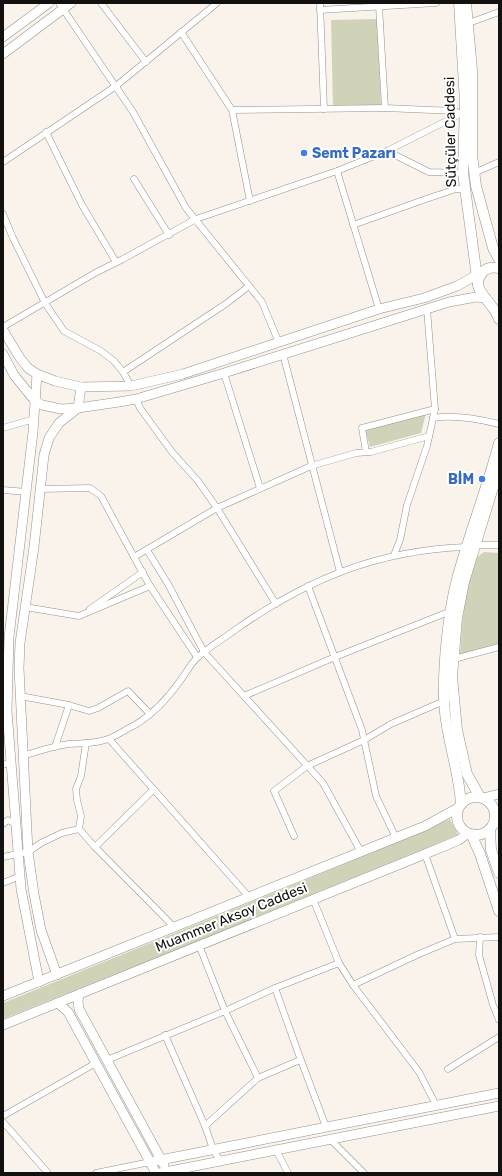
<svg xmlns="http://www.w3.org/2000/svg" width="502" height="1176" viewBox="0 0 502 1176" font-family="Rubik,sans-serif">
	<rect width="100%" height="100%" fill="#f9f3eb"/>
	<g fill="#d1d3b8">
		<polygon points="377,19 381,106 333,107 331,20"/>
		<polygon points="426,413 421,433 370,447 365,429"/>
		<polygon points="484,552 499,553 499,646 460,655 462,626 467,583 476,558"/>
		<polygon points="450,819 458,835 168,953 3,1019 3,1003 342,865"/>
	</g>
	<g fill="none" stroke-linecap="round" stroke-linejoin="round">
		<defs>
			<g id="street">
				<polyline points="59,3 133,112 186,208 262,302 279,343"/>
				<polyline points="101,3 146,62"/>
				<polyline points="320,3 324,109"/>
				<polyline points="379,6 385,108"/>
				<polyline points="320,10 436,3"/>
				<polyline points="469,23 499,12"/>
				<polyline points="181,32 232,110 250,201"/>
				<polyline points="232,110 385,108 455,111 460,114"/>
				<polyline points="46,132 82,205 116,262"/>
				<polyline points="387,151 429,172 463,173"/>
				<polyline points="3,162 116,86 217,3"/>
				<polyline points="337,171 379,309"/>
				<polyline points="474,173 499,162"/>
				<polyline points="134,179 169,235"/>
				<polyline points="3,214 13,238 45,303 64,331 101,351 114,361 123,372 131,386"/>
				<polyline points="353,225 429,198 456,189 465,189"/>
				<polyline points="3,327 95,273 123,259 196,219 337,171 387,151 460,114 465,113"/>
				<polyline points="283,354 340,572"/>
				<polyline points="123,372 227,303 249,286"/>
				<polyline points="224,373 260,488"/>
				<polyline points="136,399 140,408 172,452 198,481 217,508 276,604"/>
				<path d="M 433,418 C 455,414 479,419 499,424"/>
				<polyline points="3,428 34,419"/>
				<polyline points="366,452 362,428 435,409"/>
				<polyline points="40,489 90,488 101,496 134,557 217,508 311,466 356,453 371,452 429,436"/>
				<polyline points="3,490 27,492"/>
				<polyline points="475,545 499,545"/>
				<polyline points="147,550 168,584 204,652 323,783 361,852"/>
				<polyline points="394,555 400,540 407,505 427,446 435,409 427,309"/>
				<polyline points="134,557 150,586 197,657"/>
				<polyline points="308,586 362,730 376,796 396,838"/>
				<polyline points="25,607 79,616 150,586"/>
				<polyline points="90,609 143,572"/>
				<polyline points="454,659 499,647"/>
				<polyline points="20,696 69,705 89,711 98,708 128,691 150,714"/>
				<polyline points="244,696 335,657 451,611"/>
				<polyline points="109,739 249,897"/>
				<polyline points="55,747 69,705"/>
				<path d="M 23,756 C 38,751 54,746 69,744 C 82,743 96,744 108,739 C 117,736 126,729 135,725 C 153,714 168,698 180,681 C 186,673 191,663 198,657 C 209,647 223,639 235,630 C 307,579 378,550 467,547"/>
				<polyline points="3,765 11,762"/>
				<polyline points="3,824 8,820 17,825"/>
				<polyline points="79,829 81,816 77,800 76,789 81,776 86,743"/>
				<polyline points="294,836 274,791 307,766 364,740 391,724 444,701"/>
				<polyline points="95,847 153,790"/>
				<polyline points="425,854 455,939"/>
				<polyline points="3,857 28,852 41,843 62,833 79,829 95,847 174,927"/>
				<polyline points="3,883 20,876"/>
				<polyline points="313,899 339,963 353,985 419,1072 436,1105"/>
				<polyline points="480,937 479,955 493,1005 499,1020"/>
				<polyline points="199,945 225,1011 258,1078"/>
				<polyline points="353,985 419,954 455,939 499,937"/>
				<polyline points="275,988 299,1055 326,1127"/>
				<polyline points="165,1035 205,1126 213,1149 220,1161"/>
				<polyline points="107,1060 225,1011 275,988 339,963"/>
				<polyline points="448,1069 499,1037"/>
				<polyline points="3,1116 96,1063"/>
				<polyline points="3,1122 48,1173"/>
				<polyline points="205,1126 258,1078 300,1060"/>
				<polyline points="330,1139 364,1173"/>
				<polyline points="276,1150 288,1173"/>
				<polyline points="96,1173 150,1162"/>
			</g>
			<g id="secondary">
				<polyline points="3,37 49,3"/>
				<polyline points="3,54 71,3"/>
				<polyline points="3,330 20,358 28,368 37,374 55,381 81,387 131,386 183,374 379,309 424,298 457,286 482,272"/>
				<polyline points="3,354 14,375 35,401 42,405 61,409 78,408 119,402 136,399 224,373 449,302 476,297 486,298"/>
				<polyline points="37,374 33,432 9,637 7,711 21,889 39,982"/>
				<polyline points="483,798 499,794"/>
				<polyline points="494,824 499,822"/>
				<polyline points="57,975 41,930 34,894 28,852 19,668 20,643 34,547 44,455 49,438 59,423 78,408 81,387"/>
				<polyline points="79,994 78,1002 79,1009 164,1165"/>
				<polyline points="3,996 425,826 458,808"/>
				<polyline points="58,1003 68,1012 156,1173"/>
				<polyline points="3,1025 425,854 459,840 468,833"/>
				<polyline points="150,1162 499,1093"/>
				<polyline points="160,1173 499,1106"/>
			</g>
			<g id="primary">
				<polyline points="459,3 465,102 463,173 478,285"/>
				<polyline points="466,3 472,70 472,155 476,186 493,248 499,259"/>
				<path d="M 499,268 C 493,267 486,268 482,273 C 471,287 486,297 493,308 C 496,311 497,315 499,319"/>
				<circle cx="476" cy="816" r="19"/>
				<polyline points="480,797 467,774 457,730 452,677 457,618 464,582 499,468"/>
				<path d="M 461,804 C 459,769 445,735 444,700 C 443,664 448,614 457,579 C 469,534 487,489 499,443"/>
				<polyline points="490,829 491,850 499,873"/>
				<polyline points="471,834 480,854 499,911"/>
			</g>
		</defs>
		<use href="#street" stroke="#96918a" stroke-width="7"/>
		<use href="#secondary" stroke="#96918a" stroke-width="10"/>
		<use href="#primary" stroke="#96918a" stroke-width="11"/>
		<use href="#street" stroke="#fff" stroke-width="6"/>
		<use href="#secondary" stroke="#fff" stroke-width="9"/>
		<use href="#primary" stroke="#fff" stroke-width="10"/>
	</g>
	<g fill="#3f7fe0" stroke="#fff" stroke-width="1.5">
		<circle cx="304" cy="153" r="4"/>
		<circle cx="482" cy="479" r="4"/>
	</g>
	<g text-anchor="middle" stroke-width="4" stroke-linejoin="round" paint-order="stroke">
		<g font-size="14" fill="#13110f" stroke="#fff">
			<text transform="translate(450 132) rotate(-91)" y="5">Sütçüler Caddesi</text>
			<text transform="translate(231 917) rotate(-22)" y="5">Muammer Aksoy Caddesi</text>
		</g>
		<g font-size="14" font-weight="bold" fill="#366cbe" stroke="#fff" text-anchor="start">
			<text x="312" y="158">Semt Pazarı</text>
			<text x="474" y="484" text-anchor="end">BİM</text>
		</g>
	</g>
	<rect width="502" height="1176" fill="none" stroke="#13110f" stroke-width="8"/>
</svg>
